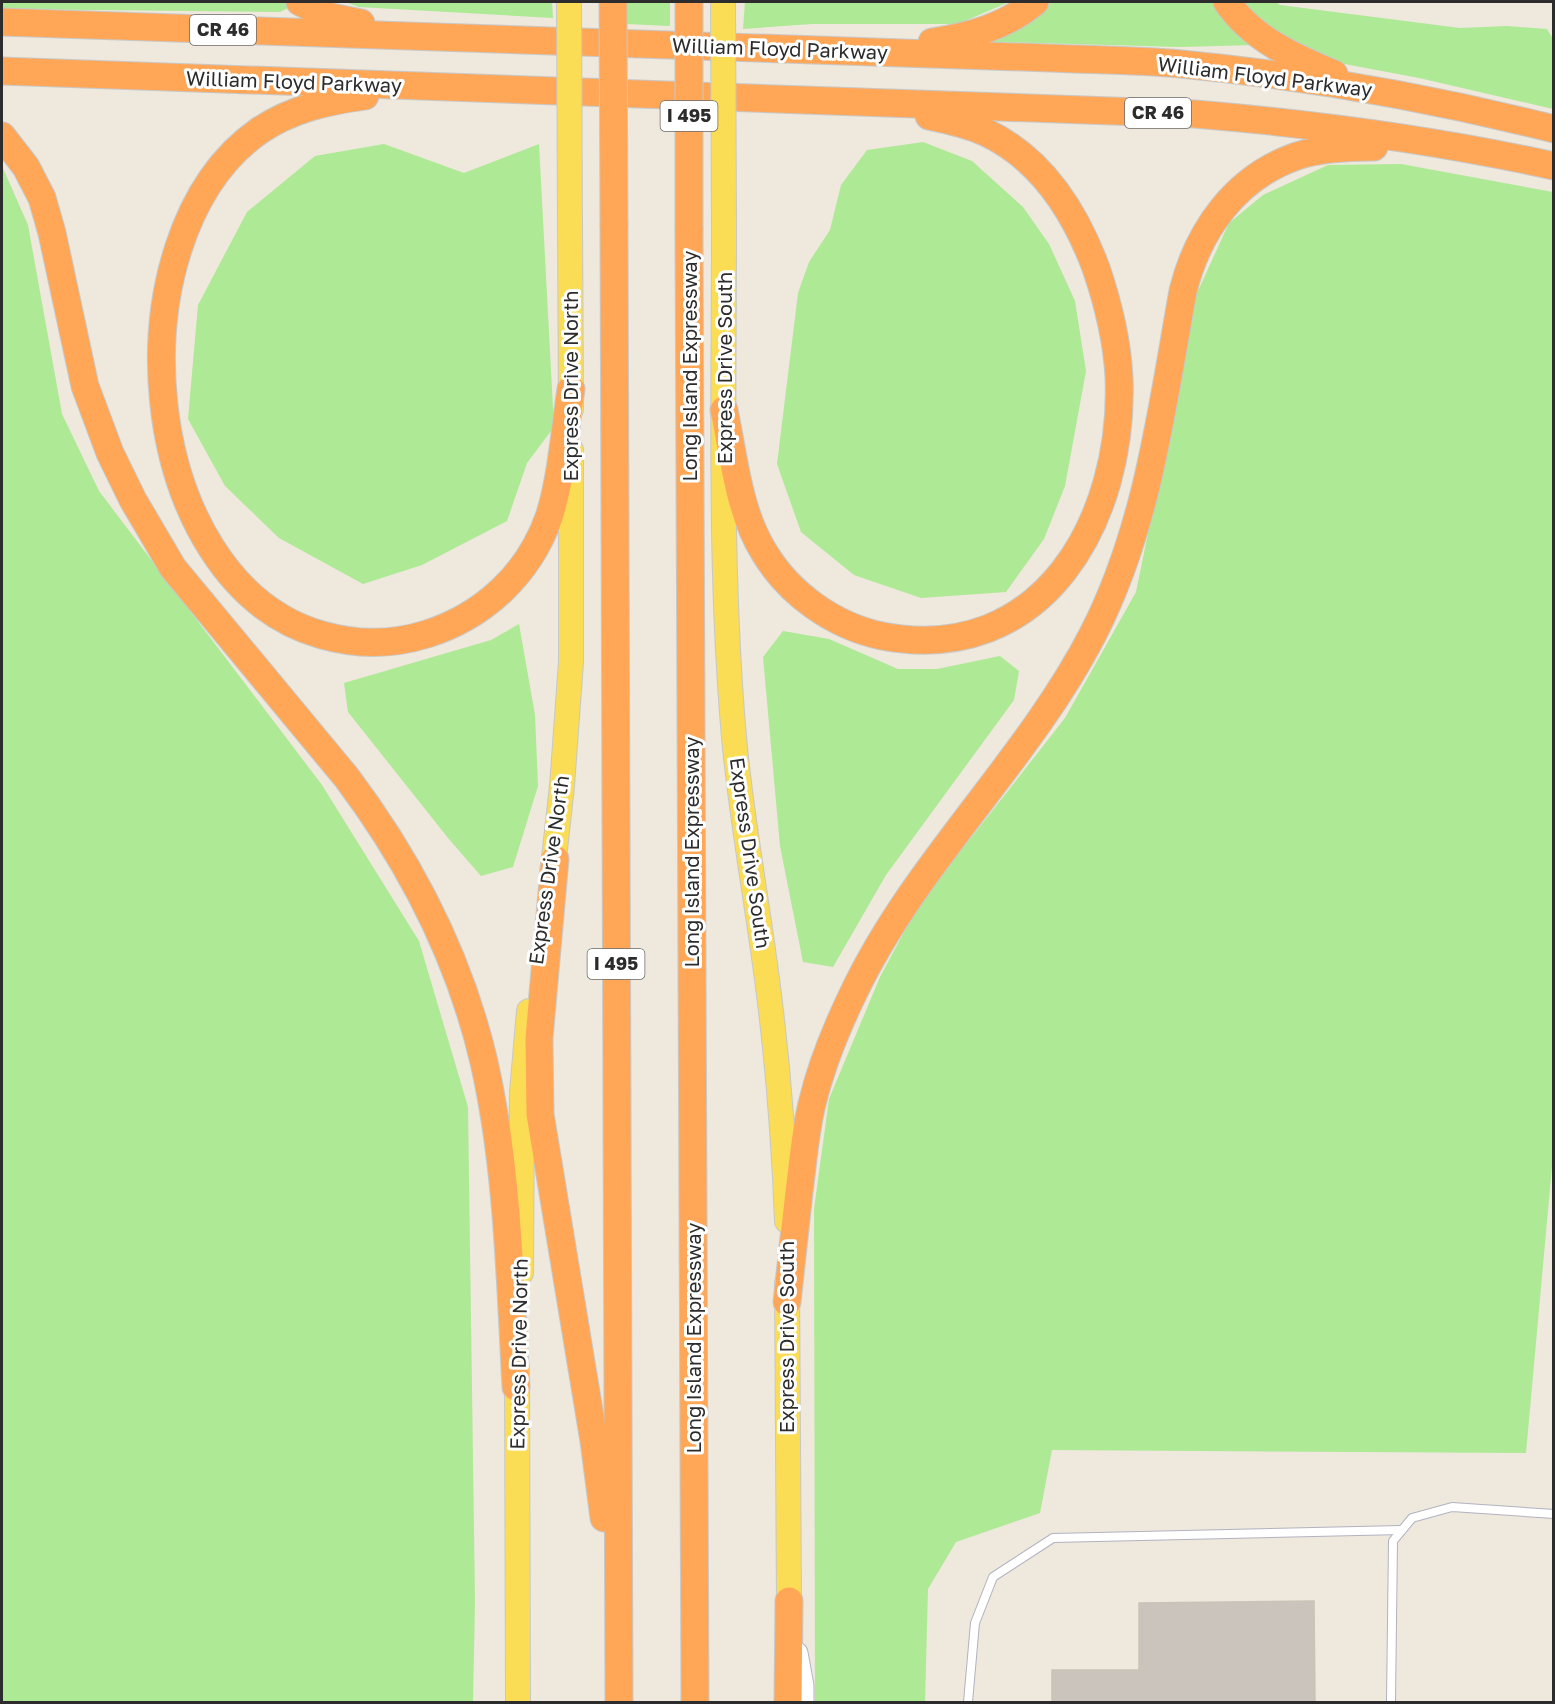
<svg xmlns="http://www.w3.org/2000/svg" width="1555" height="1704" viewBox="0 0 1555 1704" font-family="'Golos Text',sans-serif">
	<rect width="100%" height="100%" fill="#eee8dd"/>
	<g fill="#aee995">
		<polygon points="2,2 285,2 292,6 280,12 2,9"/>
		<polygon points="345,2 552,2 553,18 359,7"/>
		<polygon points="627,2 670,2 670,26 626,24"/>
		<polygon points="745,2 1009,2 958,24 812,24 743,29"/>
		<polygon points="1051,2 1219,2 1254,45 1180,47 994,42 992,34 1030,22"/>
		<polygon points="1242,2 1276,2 1280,5 1460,28 1507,26 1547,29 1553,39 1553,109 1419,78 1334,62 1258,22"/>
		<polygon points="923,142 972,161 1023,207 1049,244 1075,301 1086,371 1065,486 1044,539 1006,592 921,598 854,575 801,532 777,464 798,293 809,262 830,230 841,185 867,150"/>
		<polygon points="384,144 464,173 539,144 554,427 527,463 507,521 422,565 363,584 279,538 225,486 188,419 198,305 247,212 315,156"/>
		<polygon points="1401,164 1553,192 1554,1144 1526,1453 1052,1450 1040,1513 956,1542 928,1589 925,1702 815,1702 814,1209 829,1099 880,977 919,904 1065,718 1136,592 1197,293 1229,223 1263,195 1328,165"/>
		<polygon points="2,166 28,225 62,414 99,491 322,785 419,941 468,1107 475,1601 473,1702 2,1702"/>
		<polygon points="519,624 535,715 538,786 513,867 481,876 448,838 348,712 344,683 491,640"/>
		<polygon points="783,631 829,639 898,669 937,669 1000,656 1019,671 1014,700 886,875 833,967 803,962 780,846 763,657"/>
	</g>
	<polygon fill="#cac4bc" stroke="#cac4b6" stroke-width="1.5" points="1314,1601 1315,1702 1052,1702 1052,1670 1139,1670 1139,1603"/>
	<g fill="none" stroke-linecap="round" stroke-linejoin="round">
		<defs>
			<g id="lane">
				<polyline points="968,1702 975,1623 993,1577 1053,1538 1402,1530"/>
				<polyline points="1391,1702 1393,1541 1412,1518 1452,1507 1554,1514"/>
			</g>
			<polyline id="secondary" points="797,1653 803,1686 803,1702"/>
			<g id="primary">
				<polyline points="570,223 571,409"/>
				<path d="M 724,228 C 724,401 719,576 735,748 C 743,828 758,907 768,987 C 778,1064 784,1143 787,1221"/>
				<polyline points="552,876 562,786 571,662 571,450"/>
				<polyline points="521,1273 522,1092 529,1011"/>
				<polyline points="787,1283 789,1601"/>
				<polyline points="517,1368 518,1702"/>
			</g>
			<g id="highway">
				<polyline points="300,2 331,17 361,23"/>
				<path d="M 1227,2 C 1252,39 1294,57 1334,74"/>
				<path d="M 2,22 L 1049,58 C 1093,60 1137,60 1181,64 C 1307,76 1431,98 1554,129"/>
				<path d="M 932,42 C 970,36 1005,27 1035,2"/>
				<path d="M 2,71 L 1195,114 C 1315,124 1436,140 1554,166"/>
				<path d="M 365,96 C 328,101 291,109 259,131 C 108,237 135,582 322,635 C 357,645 392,645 427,634 C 484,616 529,574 549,517 C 561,481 565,429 571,389"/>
				<path d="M 2,136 L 26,167 L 42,198 L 52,233 L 85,386 L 110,453 L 133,500 L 173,568 L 347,778 C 410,862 460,959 484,1062 C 508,1168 510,1279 516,1387"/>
				<polyline points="614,225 619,1702"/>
				<polyline points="689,230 695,1702"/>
				<path d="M 724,410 C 734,457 738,510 764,552 C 789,594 834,626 882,636 C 1044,667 1125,518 1119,377 C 1117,340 1108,303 1096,268 C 1075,212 1041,158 985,132 C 967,124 948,120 929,116"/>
				<polyline points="555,859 539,1038 540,1114 594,1441 604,1518"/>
				<path d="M 787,1302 C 791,1265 795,1228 799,1192 C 803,1162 805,1132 812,1104 C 821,1066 836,1029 853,994 C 915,863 1027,762 1093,634 C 1148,527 1162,407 1183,291 C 1198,230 1236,177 1297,156 C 1321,148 1349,147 1374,147"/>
				<polyline points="788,1702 789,1601"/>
			</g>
		</defs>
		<use href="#lane" stroke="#b1b3c0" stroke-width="10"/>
		<use href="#secondary" stroke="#b1b3c0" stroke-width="23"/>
		<use href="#primary" stroke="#c8c8c8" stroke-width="26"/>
		<use href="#highway" stroke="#c8c8c8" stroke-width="29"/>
		<use href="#lane" stroke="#fff" stroke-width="8"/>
		<use href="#secondary" stroke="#fff" stroke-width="21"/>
		<use href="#primary" stroke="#fbdc55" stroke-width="24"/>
		<use href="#highway" stroke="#ffa757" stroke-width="27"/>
		<defs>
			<g id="primary-bridge">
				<polyline points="569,2 570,223"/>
				<polyline points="723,2 724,228"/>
			</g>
			<g id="highway-bridge">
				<polyline points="613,2 614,225"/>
				<polyline points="689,2 689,230"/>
			</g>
		</defs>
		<use href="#primary-bridge" stroke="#c8c8c8" stroke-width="26" stroke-linecap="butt"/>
		<use href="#highway-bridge" stroke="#c8c8c8" stroke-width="29" stroke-linecap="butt"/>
		<use href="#primary-bridge" stroke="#fbdc55" stroke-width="24"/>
		<use href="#highway-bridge" stroke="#ffa757" stroke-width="27"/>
	</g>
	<g text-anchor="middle" stroke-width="6" stroke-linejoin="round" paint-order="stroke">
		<g fill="#fff" stroke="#6b6b6b" stroke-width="1.5">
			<rect x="190" y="15" width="66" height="30" rx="4.5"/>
			<rect x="1125" y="98" width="66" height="30" rx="4.5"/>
			<rect x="660.5" y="101" width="57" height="30" rx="4.5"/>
			<rect x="587.5" y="949" width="57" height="30" rx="4.5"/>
		</g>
		<g font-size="18" font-weight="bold" fill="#2c2c2c">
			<text x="223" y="36">CR 46</text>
			<text x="1158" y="119">CR 46</text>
			<text x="689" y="122">I 495</text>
			<text x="616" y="970">I 495</text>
		</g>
		<g font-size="20" fill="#2c2c2c" stroke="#fff">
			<text transform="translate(780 49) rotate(2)" y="7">William Floyd Parkway</text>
			<text transform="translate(1265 77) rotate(7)" y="7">William Floyd Parkway</text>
			<text transform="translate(294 82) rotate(2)" y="7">William Floyd Parkway</text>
			<text transform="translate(690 366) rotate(-90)" y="7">Long Island Expressway</text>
			<text transform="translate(725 368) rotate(-90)" y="7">Express Drive South</text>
			<text transform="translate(571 386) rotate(-90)" y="7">Express Drive North</text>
			<text transform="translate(692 852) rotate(-90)" y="7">Long Island Expressway</text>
			<text transform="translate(750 853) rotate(82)" y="7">Express Drive South</text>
			<text transform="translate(549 870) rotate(-82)" y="7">Express Drive North</text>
			<text transform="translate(787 1337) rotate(-90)" y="7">Express Drive South</text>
			<text transform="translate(694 1338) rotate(-90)" y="7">Long Island Expressway</text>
			<text transform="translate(519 1354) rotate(-89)" y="7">Express Drive North</text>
		</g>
	</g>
	<rect width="1555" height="1704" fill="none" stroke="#2c2c2c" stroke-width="6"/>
</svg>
